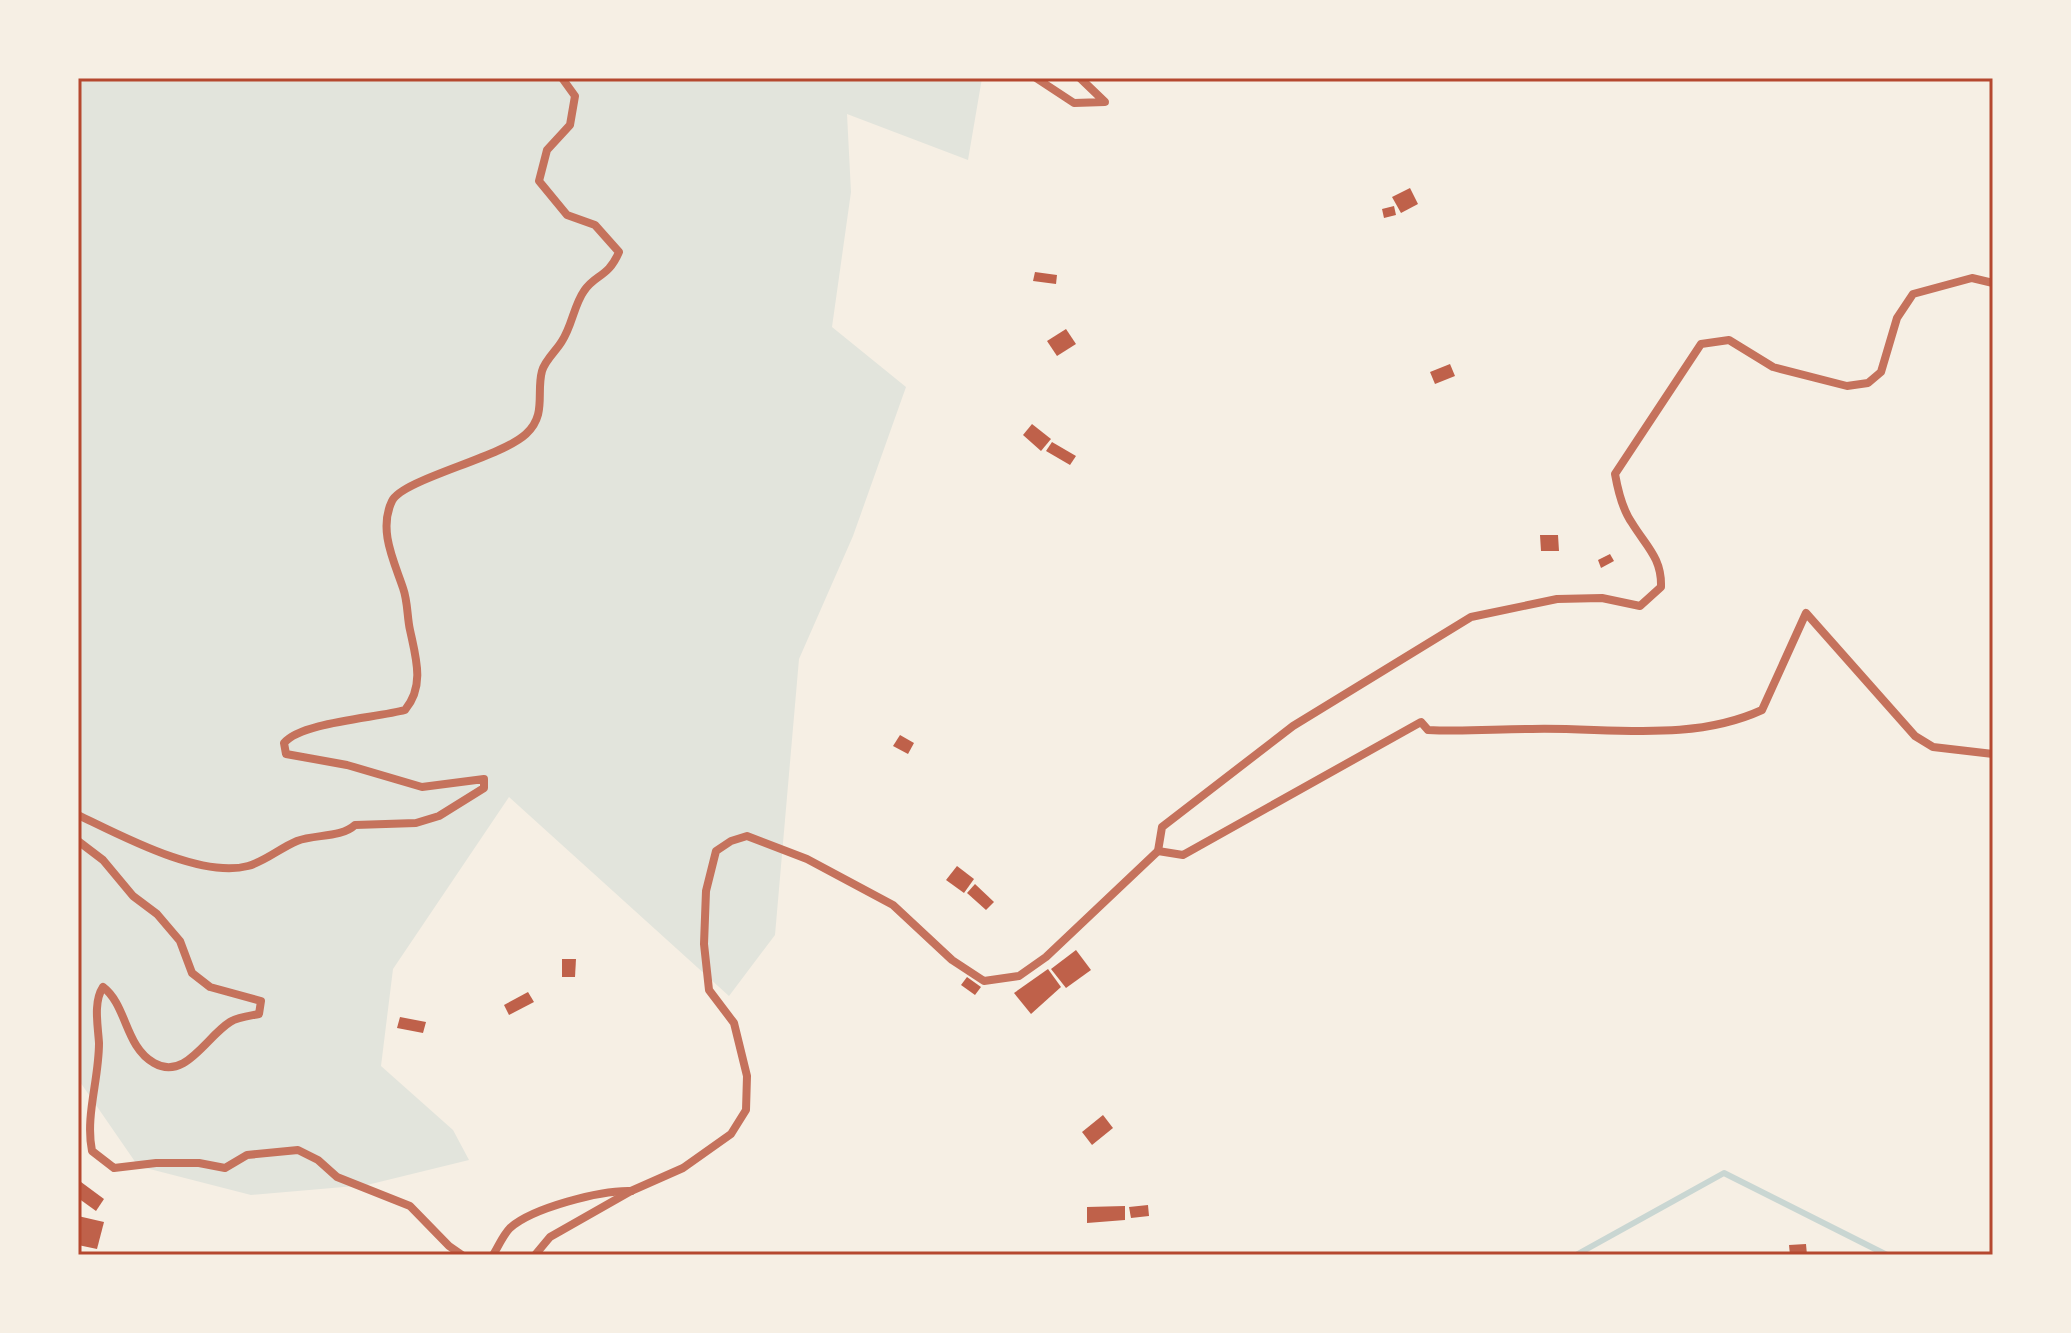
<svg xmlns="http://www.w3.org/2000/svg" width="2071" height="1333" viewBox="0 0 2071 1333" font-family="Georgia,serif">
	<rect width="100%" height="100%" fill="#f6efe4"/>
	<polygon fill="#e2e4dc" points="78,78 982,78 968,160 847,114 851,192 832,327 906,387 853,536 799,659 775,935 729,996 509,797 393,969 381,1066 453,1130 469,1160 367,1185 251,1195 138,1166 78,1079"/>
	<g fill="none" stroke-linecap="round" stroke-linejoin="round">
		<polyline stroke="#c9d6d2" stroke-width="6" points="1576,1255 1724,1173 1887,1255"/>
	</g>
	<g fill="#bf614a">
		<polygon points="1410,188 1418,204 1401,213 1392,197"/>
		<polygon points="1394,206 1396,215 1384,218 1382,209"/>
		<polygon points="1035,272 1057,275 1056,284 1033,281"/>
		<polygon points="1066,329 1076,344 1057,356 1047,341"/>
		<polygon points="1450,364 1455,376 1435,384 1430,372"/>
		<polygon points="1032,424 1051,439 1041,451 1023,435"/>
		<polygon points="1052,442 1076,456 1070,465 1046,451"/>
		<polygon points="1540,535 1558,535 1559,551 1541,551"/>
		<polygon points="1610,554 1614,561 1601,568 1598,560"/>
		<polygon points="900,735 914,743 908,754 893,746"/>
		<polygon points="957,866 974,879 964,893 946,880"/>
		<polygon points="975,884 994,902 986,910 967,893"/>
		<polygon points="1076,950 1091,970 1066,988 1051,969"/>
		<polygon points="562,959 576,959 575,977 562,977"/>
		<polygon points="1048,969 1061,987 1031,1014 1014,993"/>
		<polygon points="967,977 981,987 975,995 961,985"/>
		<polygon points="528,992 534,1002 509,1015 504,1005"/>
		<polygon points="400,1017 426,1022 423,1033 397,1028"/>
		<polygon points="1103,1115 1113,1128 1092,1145 1082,1132"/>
		<polygon points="81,1182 104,1199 96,1211 78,1198"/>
		<polygon points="1148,1205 1149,1216 1131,1218 1129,1207"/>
		<polygon points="1125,1206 1125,1220 1087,1223 1087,1207"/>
		<polygon points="78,1216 104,1222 97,1249 78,1245"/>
		<polygon points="1806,1244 1807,1255 1790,1255 1789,1245"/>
	</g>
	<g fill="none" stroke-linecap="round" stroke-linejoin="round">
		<g stroke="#c5725c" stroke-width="8">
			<polyline points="1036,78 1074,103 1105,102 1080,78"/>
			<path d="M 78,815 C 120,835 201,879 248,866 C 266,861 280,848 297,841 C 315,834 341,838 355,825 L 416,823 L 439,816 L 484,788 L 484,779 L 422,787 L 347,765 L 286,754 L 284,743 C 301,722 376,718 405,710 C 425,686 416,658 410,630 C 407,617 408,602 403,588 C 394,561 378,530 392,501 C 403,479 500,458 526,434 C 547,415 536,393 542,371 C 545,360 557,350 562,341 C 572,326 574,305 584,291 C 595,274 608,278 619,252 L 595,225 L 567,215 L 539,181 L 547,150 L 570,125 L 575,96 L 562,78"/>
			<path d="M 78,841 L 103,860 L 133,896 L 157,914 L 180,941 L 192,973 L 210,987 L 261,1001 L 259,1014 C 249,1016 238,1017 230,1022 C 206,1037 185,1081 154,1063 C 125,1047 127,1005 103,987 C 93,1002 98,1026 99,1043 C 99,1080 85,1116 92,1151 L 114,1168 L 156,1163 L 199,1163 L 225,1168 L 247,1155 L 298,1150 L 318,1160 L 337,1177 L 410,1206 L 449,1246 L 462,1255"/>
			<path d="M 1158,851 L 1183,855 L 1421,722 L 1428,730 C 1463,732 1497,729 1532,729 C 1608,727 1690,743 1762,710 L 1806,613 L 1915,736 L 1933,747 L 1993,754"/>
			<path d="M 493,1255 C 498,1247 503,1235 510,1228 C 532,1208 601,1190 631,1191"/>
			<path d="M 535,1255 L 550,1237 L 631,1191 L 683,1168 L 731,1134 L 746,1110 L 747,1076 L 734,1023 L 709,990 L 704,944 L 706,891 L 716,851 L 731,841 L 747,836 L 807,859 L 893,905 L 952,960 L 984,981 L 1019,976 L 1046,957 L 1158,851 L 1162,827 L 1293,726 L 1471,617 L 1557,599 L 1602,598 L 1640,606 L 1661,587 C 1662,558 1646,546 1632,523 C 1622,509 1618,491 1615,474 L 1701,344 L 1729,340 L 1773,367 L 1847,386 L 1868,383 L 1881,372 L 1897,318 L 1913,294 L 1972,278 L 1993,283"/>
		</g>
	</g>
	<rect width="2071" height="1333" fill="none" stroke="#f6efe4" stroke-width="160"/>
	<rect x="80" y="80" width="1911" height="1173" fill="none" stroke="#b5482f" stroke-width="3"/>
</svg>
